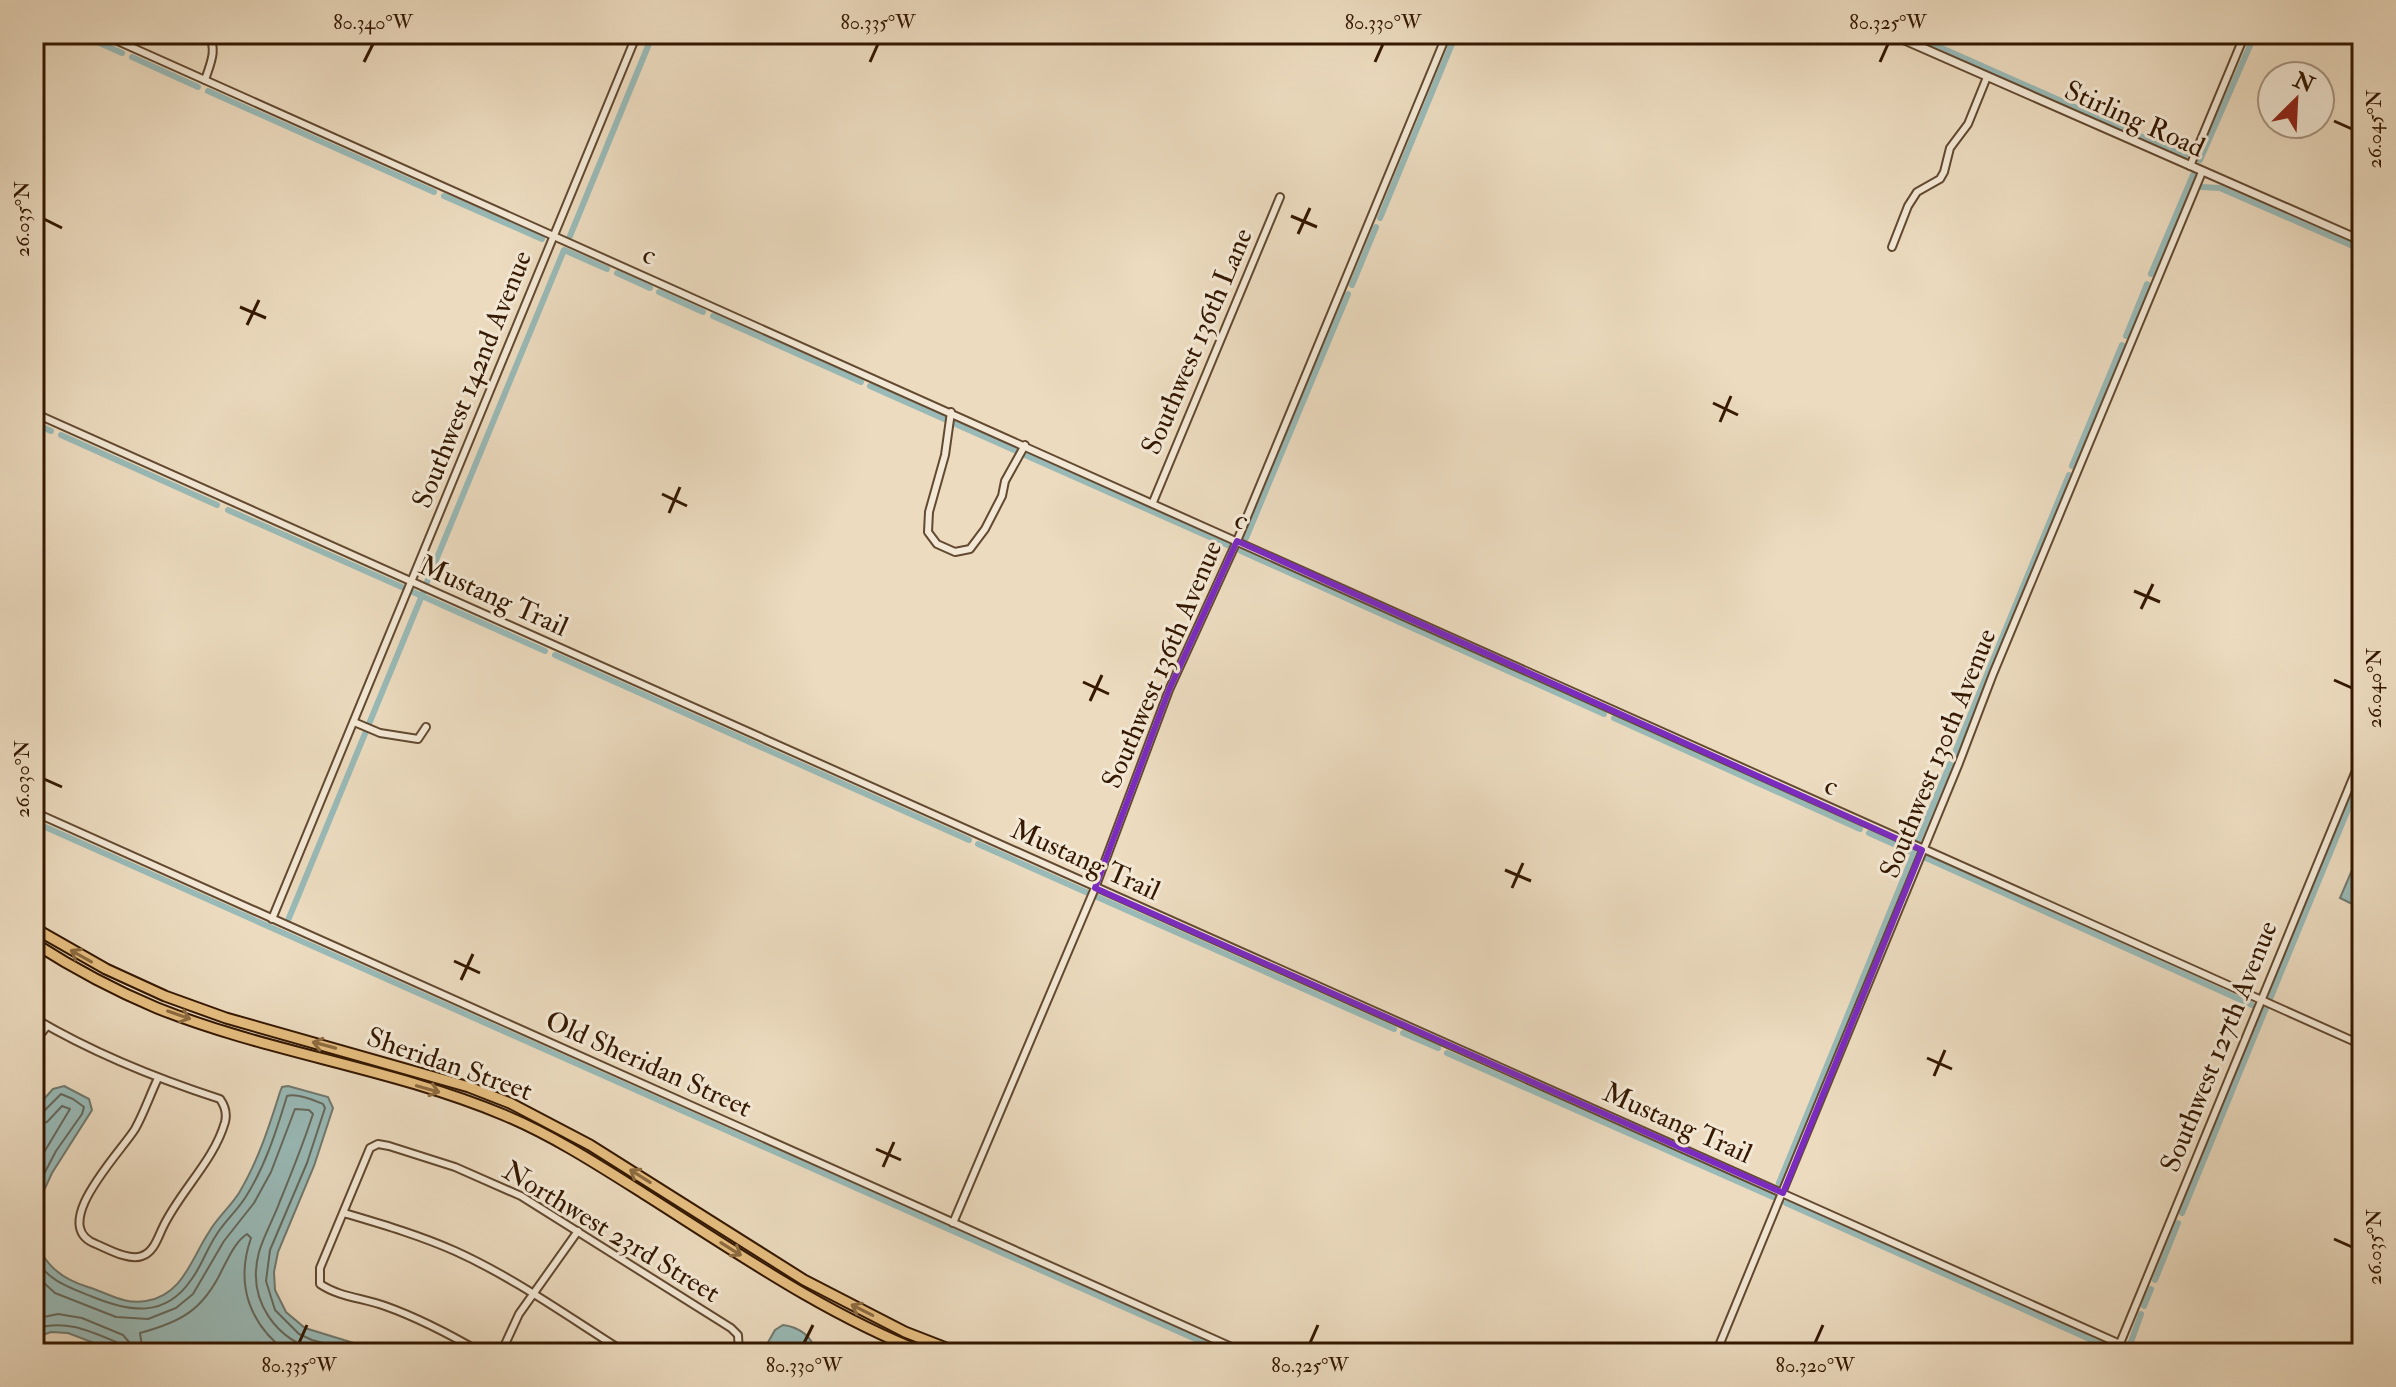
<svg xmlns="http://www.w3.org/2000/svg" width="2396" height="1387" viewBox="0 0 2396 1387" font-family="'IM FELL Double Pica',serif">
	<rect width="100%" height="100%" fill="#ecdbbf"/>
	<filter id="stains"><feTurbulence type="fractalNoise" baseFrequency=".0025" numOctaves="4"/><feColorMatrix values="0 0 0 0 .2 0 0 0 0 .09 0 0 0 0 .02 0 0 0 .5 -.17"/></filter>
	<radialGradient id="worn" r=".72"><stop offset=".6" stop-color="#630" stop-opacity="0"/><stop offset="1" stop-color="#630" stop-opacity=".3"/></radialGradient>
	<g fill="#99bab7" stroke="#71796e" stroke-width="2">
		<polygon points="2360,861 2362,861 2362,909 2340,898 2355,863"/>
		<polygon points="64,1086 89,1099 92,1110 52,1173 40,1199 34,1221 34,1110 53,1089"/>
		<path d="M 288,1086 L 328,1097 L 333,1108 L 314,1166 L 278,1252 L 274,1272 L 275,1290 L 286,1312 L 305,1328 L 386,1353 L 120,1353 L 68,1333 L 51,1332 L 34,1338 L 34,1228 C 38,1260 58,1278 88,1287 C 108,1293 124,1305 146,1301 C 183,1295 191,1259 209,1232 C 217,1218 230,1207 239,1193 C 258,1161 269,1127 280,1092 L 282,1087 Z"/>
		<path d="M 783,1325 C 799,1327 814,1337 815,1353 L 762,1353 L 775,1330 Z"/>
	</g>
	<g fill="none" stroke-linecap="round" stroke-linejoin="round">
		<g stroke="#66695c" stroke-width="2">
			<polyline points="34,1115 42,1113 61,1094 73,1099 84,1107 82,1114 56,1151 34,1193"/>
			<polyline points="34,1125 47,1122 62,1106 70,1109 34,1169"/>
			<path d="M 34,1257 C 48,1281 68,1287 93,1297 C 130,1312 165,1318 191,1280 C 201,1267 206,1251 215,1237 C 223,1223 236,1212 245,1198 C 265,1167 276,1132 287,1096 C 297,1093 313,1100 323,1104 L 325,1108 L 307,1163 L 270,1250 L 266,1281 L 275,1310 L 299,1334 L 312,1340 L 360,1353"/>
			<path d="M 34,1274 L 55,1293 L 116,1317 L 148,1319 L 176,1308 L 193,1294 L 224,1241 L 254,1203 L 271,1172 L 295,1109 L 309,1110 L 313,1114 C 303,1144 292,1172 280,1201 C 274,1218 264,1235 259,1252 C 246,1301 276,1341 323,1353"/>
			<polyline points="34,1319 58,1314 82,1318 123,1335 129,1342 131,1353"/>
			<path d="M 34,1329 C 64,1319 88,1330 116,1342 L 121,1353"/>
			<path d="M 143,1353 L 140,1333 C 181,1322 203,1310 222,1270 C 229,1257 235,1242 247,1234 L 251,1238 C 235,1284 249,1324 288,1353"/>
		</g>
		<g stroke="#99bab7" stroke-width="6">
			<polyline points="79,34 122,53"/>
			<polyline points="1910,34 2185,156"/>
			<polyline points="132,57 198,87"/>
			<polyline points="208,91 434,192"/>
			<polyline points="2200,160 2255,34"/>
			<polyline points="2201,187 2220,188 2362,250"/>
			<polyline points="444,196 542,239"/>
			<polyline points="1380,218 1456,34"/>
			<polyline points="570,236 653,34"/>
			<polyline points="617,273 650,288"/>
			<polyline points="2151,274 2193,175"/>
			<polyline points="1352,285 1376,227"/>
			<polyline points="659,292 703,312"/>
			<polyline points="713,316 861,382"/>
			<polyline points="2126,336 2147,284"/>
			<polyline points="870,386 1230,546"/>
			<polyline points="34,423 51,431"/>
			<polyline points="61,435 217,505"/>
			<polyline points="2072,466 2122,345"/>
			<polyline points="228,510 404,588"/>
			<polyline points="1246,538 1348,294"/>
			<polyline points="1241,551 1604,714"/>
			<polyline points="427,582 564,250 607,269"/>
			<polyline points="413,592 545,651"/>
			<polyline points="555,655 969,840"/>
			<polyline points="1614,718 1860,829"/>
			<polyline points="1954,755 2069,475"/>
			<polyline points="34,822 1227,1353"/>
			<polyline points="1918,841 1950,764"/>
			<polyline points="978,844 1088,893"/>
			<polyline points="1926,858 2252,1005"/>
			<polyline points="1095,896 1394,1029"/>
			<polyline points="289,918 423,593"/>
			<polyline points="2270,999 2362,775"/>
			<polyline points="1403,1033 1438,1048"/>
			<polyline points="1447,1053 1773,1197"/>
			<polyline points="1779,1183 1914,853 1869,833"/>
			<polyline points="1786,1203 2112,1349"/>
			<polyline points="2182,1213 2266,1008"/>
			<polyline points="2155,1280 2178,1223"/>
			<polyline points="2144,1306 2151,1289"/>
			<polyline points="2127,1353 2141,1314"/>
		</g>
		<defs>
			<g id="minor">
				<polyline points="102,34 2362,1045"/>
				<path d="M 205,80 C 210,64 218,50 208,34"/>
				<polyline points="2190,166 2245,34"/>
				<polyline points="1892,247 1908,206 1917,192 1940,179 1944,172 1950,148 1968,124 1987,77"/>
				<polyline points="951,412 945,455 929,512 928,532 937,544 955,552 970,549 985,529 1002,496 1005,481 1025,445"/>
				<polyline points="34,413 2120,1344"/>
				<polyline points="1153,502 1280,197"/>
				<polyline points="354,722 380,733 418,739 426,727"/>
				<polyline points="34,812 1245,1353"/>
				<polyline points="272,919 637,34"/>
				<path d="M 34,1018 C 93,1053 155,1078 220,1099 C 225,1106 227,1114 225,1122 C 214,1161 180,1191 163,1227 C 158,1237 154,1252 142,1256 C 129,1261 108,1249 96,1244 C 47,1226 121,1152 135,1129 C 144,1113 150,1095 158,1078"/>
				<polyline points="34,1042 47,1026"/>
				<path d="M 344,1213 C 381,1224 419,1235 455,1251 C 515,1278 570,1318 626,1353"/>
				<polyline points="953,1223 1095,888 1169,690 1237,541 1447,34"/>
				<path d="M 482,1353 C 451,1335 419,1318 385,1306 C 363,1298 339,1297 320,1284 L 320,1268 L 370,1148 L 378,1144 L 389,1146 L 455,1167 L 521,1196 L 731,1328 L 738,1335 L 739,1353"/>
				<polyline points="501,1353 519,1314 578,1231"/>
				<polyline points="1716,1353 1959,763 1993,674 2202,172"/>
				<polyline points="2116,1353 2362,756"/>
			</g>
			<polyline id="tertiary" points="1891,34 2362,241"/>
			<g id="primary">
				<polyline points="34,928 106,969 165,996 226,1018 469,1087 510,1103 590,1145 804,1280 905,1332 959,1353"/>
				<path d="M 34,943 C 73,968 114,990 157,1008 C 269,1053 392,1068 504,1115 C 554,1136 600,1166 646,1195 C 736,1252 825,1314 925,1353"/>
			</g>
		</defs>
		<use href="#minor" stroke="#624930" stroke-width="10"/>
		<use href="#tertiary" stroke="#624930" stroke-width="11"/>
		<use href="#primary" stroke="#341801" stroke-width="13"/>
		<use href="#minor" stroke="#f3e8d5" stroke-width="6"/>
		<use href="#tertiary" stroke="#f3e8d5" stroke-width="7"/>
		<use href="#primary" stroke="#e6be80" stroke-width="9"/>
	</g>
	<defs><path id="oneway-shaft" d="M-6 0H5M1.5-3L5.5 0L1.5 3" fill="none" stroke-width="1.6" stroke-linecap="round" stroke-linejoin="round" transform="scale(2)"/></defs>
	<g stroke="#8d6b40">
		<use href="#oneway-shaft" transform="translate(81 956) rotate(-151)"/>
		<use href="#oneway-shaft" transform="translate(179 1015) rotate(19)"/>
		<use href="#oneway-shaft" transform="translate(324 1045) rotate(-165)"/>
		<use href="#oneway-shaft" transform="translate(428 1089) rotate(16)"/>
		<use href="#oneway-shaft" transform="translate(640 1176) rotate(-148)"/>
		<use href="#oneway-shaft" transform="translate(731 1249) rotate(32)"/>
		<use href="#oneway-shaft" transform="translate(862 1310) rotate(-153)"/>
	</g>
	<path fill="none" stroke="#7b2cbf" stroke-width="6" stroke-linejoin="round" d="M 1237,541 L 1922,850 L 1783,1193 L 1095,888 L 1169,690 Z"/>
	<path fill="none" stroke="#341801" stroke-width="3" d="M 364,62 L 373,44M 870,62 L 878,44M 1375,62 L 1383,44M 1880,62 L 1888,44M 2334,121 L 2352,129M 1291,216 L 1317,227M 44,219 L 62,228M 1298,234 L 1310,208M 240,307 L 266,318M 247,325 L 259,300M 1713,403 L 1738,415M 1720,422 L 1731,396M 662,494 L 687,506M 669,513 L 680,487M 2134,591 L 2160,602M 2141,609 L 2153,584M 2334,680 L 2352,688M 1083,682 L 1109,694M 1090,701 L 1102,675M 44,779 L 62,787M 1505,870 L 1531,881M 1512,888 L 1523,863M 454,961 L 480,973M 461,980 L 473,954M 1927,1058 L 1952,1069M 1934,1076 L 1945,1050M 876,1149 L 901,1160M 883,1167 L 894,1142M 2334,1239 L 2352,1247M 299,1343 L 307,1325M 804,1343 L 813,1325M 1310,1343 L 1318,1325M 1815,1343 L 1823,1325"/>
	<g text-anchor="middle" stroke-width="6" stroke-linejoin="round" paint-order="stroke">
		<g font-size="28" fill="#341801" stroke="#f3e8d5">
			<text transform="translate(2135 118) rotate(24)" y="10">Stirling Road</text>
			<text transform="translate(650 254) rotate(24)" y="10">c</text>
			<text transform="translate(1196 341) rotate(-67)" y="10">Southwest 136th Lane</text>
			<text transform="translate(471 379) rotate(-68)" y="10">Southwest 142nd Avenue</text>
			<text transform="translate(1242 519) rotate(25)" y="10">c</text>
			<text transform="translate(494 595) rotate(24)" y="10">Mustang Trail</text>
			<text transform="translate(1161 664) rotate(-67)" y="10">Southwest 136th Avenue</text>
			<text transform="translate(1937 753) rotate(-68)" y="10">Southwest 130th Avenue</text>
			<text transform="translate(1832 785) rotate(24)" y="10">c</text>
			<text transform="translate(1086 859) rotate(24)" y="10">Mustang Trail</text>
			<text transform="translate(2218 1046) rotate(-68)" y="10">Southwest 127th Avenue</text>
			<text transform="translate(450 1063) rotate(19)" y="10">Sheridan Street</text>
			<text transform="translate(649 1063) rotate(24)" y="10">Old Sheridan Street</text>
			<text transform="translate(1678 1122) rotate(24)" y="10">Mustang Trail</text>
			<text transform="translate(612 1231) rotate(31)" y="10">Northwest 23rd Street</text>
		</g>
	</g>
	<rect width="2396" height="1387" fill="none" stroke="#ecdbbf" stroke-width="88"/>
	<g transform="translate(2296 100) rotate(24)"><circle r="38" fill="#f3e8d5" stroke="#a79580" stroke-width="2"/>
	<path d="M0-6L14 30L0 20L-14 30Z" fill="#8f2418"/>
	<text y="-12" font-size="22" font-weight="bold" text-anchor="middle" fill="#341801">N</text>
	</g>
	<rect x="44" y="44" width="2308" height="1299" fill="none" stroke="#341801" stroke-width="3"/>
	<g font-size="20" text-anchor="middle" fill="#341801">
		<text x="373" y="29">80.340°W</text>
		<text x="878" y="29">80.335°W</text>
		<text x="1383" y="29">80.330°W</text>
		<text x="1888" y="29">80.325°W</text>
		<text transform="translate(2374 129) rotate(-90)" y="7">26.045°N</text>
		<text transform="translate(22 219) rotate(-90)" y="7">26.035°N</text>
		<text transform="translate(2374 688) rotate(-90)" y="7">26.040°N</text>
		<text transform="translate(22 779) rotate(-90)" y="7">26.030°N</text>
		<text transform="translate(2374 1247) rotate(-90)" y="7">26.035°N</text>
		<text x="299" y="1372">80.335°W</text>
		<text x="804" y="1372">80.330°W</text>
		<text x="1310" y="1372">80.325°W</text>
		<text x="1815" y="1372">80.320°W</text>
	</g>
	<rect width="100%" height="100%" filter="url(#stains)"/>
	<rect width="100%" height="100%" fill="url(#worn)"/>
</svg>
